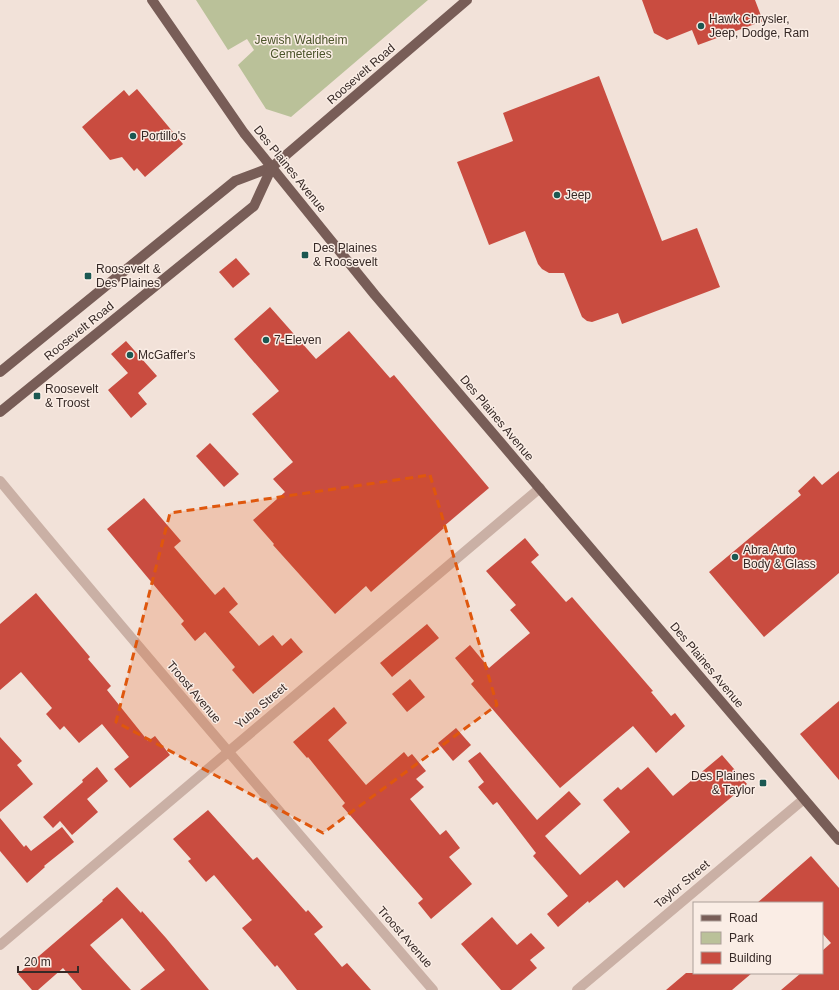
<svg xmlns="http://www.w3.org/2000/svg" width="839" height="990" viewBox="0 0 839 990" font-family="Arial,sans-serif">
	<rect width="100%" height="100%" fill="#f2e2d9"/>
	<polygon fill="#bac199" points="196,0 428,0 291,117 266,109 238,65 254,50 247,39 228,50"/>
	<g fill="#c94c40">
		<polygon points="642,0 755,0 763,21 698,45 692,30 667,40 654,33"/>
		<polygon points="599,76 662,241 697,228 720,287 622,324 618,313 592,322 587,321 582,317 564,273 549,273 542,269 538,264 525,231 489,245 457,162 513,141 503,113"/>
		<polygon points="137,89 183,144 145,177 137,168 134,171 122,157 110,160 82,127 124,90 129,96"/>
		<polygon points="236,258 250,274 233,288 219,272"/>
		<polygon points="270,307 316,359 349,331 390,378 394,375 489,488 443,527 444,528 371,592 366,586 335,614 273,545 274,544 253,520 285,492 273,479 293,462 252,414 279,391 234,339"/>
		<polygon points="126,341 157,376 138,393 147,404 131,418 108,390 128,373 111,354"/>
		<polygon points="210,443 239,474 224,487 196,456"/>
		<polygon points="839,471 839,573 764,637 709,572 801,495 798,491 814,476 822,485"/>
		<polygon points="144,498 181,541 174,547 215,595 224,587 238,604 229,612 259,646 273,635 282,646 291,638 303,652 253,694 232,670 235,667 205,632 195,641 181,624 184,621 107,529"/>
		<polygon points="525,538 539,555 531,562 566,602 572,597 653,691 651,692 671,716 675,713 685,726 656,753 633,726 560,788 471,684 474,681 455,658 470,645 489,668 530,633 510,610 516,605 486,571"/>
		<polygon points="36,593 90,657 88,659 111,686 107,690 148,741 155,736 170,755 130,788 114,769 129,757 102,724 79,743 64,726 60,730 46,714 52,708 21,672 0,690 0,624"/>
		<polygon points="427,624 439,638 392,677 380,663"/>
		<polygon points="410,679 425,697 407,712 392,694"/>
		<polygon points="839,701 839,780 800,734"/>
		<polygon points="334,707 347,723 328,740 366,785 404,752 408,757 412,754 426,771 416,779 424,787 410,799 440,835 446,830 460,848 449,857 472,884 431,919 418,903 423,899 342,806 345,803 308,757 307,758 293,742"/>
		<polygon points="456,728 471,745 453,761 438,743"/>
		<polygon points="0,737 22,761 17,765 33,784 0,812"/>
		<polygon points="480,752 537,820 569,791 581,804 545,836 580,875 630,832 603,800 618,787 621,790 648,767 673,796 722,755 747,784 624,888 617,880 589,903 588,901 558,927 547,914 568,896 533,856 536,853 497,802 493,805 478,787 484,782 468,761"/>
		<polygon points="97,767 108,781 87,799 98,812 72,835 60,821 53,828 43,817 83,782 82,780"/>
		<polygon points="208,810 253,860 257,857 306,912 308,910 323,927 314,934 342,967 347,963 371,990 297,990 277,965 275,967 242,928 252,920 214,875 206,882 188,861 191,859 173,839"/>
		<polygon points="0,818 24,847 26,845 31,851 62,827 74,842 44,866 45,867 27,883 0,851"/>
		<polygon points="811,856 839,888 839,990 781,990 801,973 822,973 822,951 831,943 822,933 822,903 757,903"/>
		<polygon points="117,887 141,913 142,911 166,938 209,990 140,990 165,970 122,918 90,945 131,990 82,990 63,968 38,990 32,990 18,974 103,901 102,900"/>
		<polygon points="492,917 517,945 531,933 545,948 530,960 537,968 511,990 501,990 461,944"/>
		<polygon points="686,973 752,973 732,990 666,990"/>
	</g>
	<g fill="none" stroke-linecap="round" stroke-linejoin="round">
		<g stroke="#cab0a5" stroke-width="10">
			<path d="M 0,481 C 142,653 288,821 433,990"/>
			<polyline points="0,945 540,488"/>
			<polyline points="577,990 804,799"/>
		</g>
		<g stroke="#785d57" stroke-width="10">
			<polyline points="152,0 244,133 375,295 839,840"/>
			<polyline points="0,372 235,181 272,167 467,0"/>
			<polyline points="0,412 254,206 272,167"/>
		</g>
	</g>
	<path fill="#df570d" fill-opacity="0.2" stroke="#df570d" stroke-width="3" stroke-dasharray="8 5" stroke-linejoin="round" d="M 430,475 L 497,705 L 323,833 L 116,722 L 170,513 Z"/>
	<g fill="#1b5852" stroke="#faede5" stroke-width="1.5">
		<circle cx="701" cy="26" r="4"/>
		<circle cx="133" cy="136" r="4"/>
		<circle cx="557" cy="195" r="4"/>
		<rect x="301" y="251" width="8" height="8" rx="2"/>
		<rect x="84" y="272" width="8" height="8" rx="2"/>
		<circle cx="266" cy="340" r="4"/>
		<circle cx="130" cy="355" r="4"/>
		<rect x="33" y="392" width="8" height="8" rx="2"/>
		<circle cx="735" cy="557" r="4"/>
		<rect x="759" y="779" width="8" height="8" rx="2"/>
	</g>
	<g text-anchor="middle" stroke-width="3" stroke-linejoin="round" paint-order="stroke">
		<g font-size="12" fill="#362926" stroke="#faede5" text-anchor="start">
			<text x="709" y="23">Hawk Chrysler,<tspan x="709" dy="14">Jeep, Dodge, Ram</tspan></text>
			<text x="141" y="140">Portillo's</text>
			<text x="565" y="199">Jeep</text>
			<text x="313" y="252">Des Plaines<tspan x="313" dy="14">&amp; Roosevelt</tspan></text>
			<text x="96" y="273">Roosevelt &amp;<tspan x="96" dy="14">Des Plaines</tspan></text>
			<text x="274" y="344">7-Eleven</text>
			<text x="138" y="359">McGaffer's</text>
			<text x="45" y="393">Roosevelt<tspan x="45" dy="14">&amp; Troost</tspan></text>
			<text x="743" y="554">Abra Auto<tspan x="743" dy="14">Body &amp; Glass</tspan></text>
			<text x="755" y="780" text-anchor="end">Des Plaines<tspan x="755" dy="14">&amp; Taylor</tspan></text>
		</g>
		<g font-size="12" fill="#4b542a" stroke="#faede5">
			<text x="301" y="44">Jewish Waldheim<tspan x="301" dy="14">Cemeteries</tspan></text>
		</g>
		<g font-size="12" fill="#362926" stroke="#faede5">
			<text transform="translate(361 74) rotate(-41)" y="4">Roosevelt Road</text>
			<text transform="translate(290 169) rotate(51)" y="4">Des Plaines Avenue</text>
			<text transform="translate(79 331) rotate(-39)" y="4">Roosevelt Road</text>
			<text transform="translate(497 418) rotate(50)" y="4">Des Plaines Avenue</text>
			<text transform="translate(707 665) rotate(50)" y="4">Des Plaines Avenue</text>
			<text transform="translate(194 692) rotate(50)" y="4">Troost Avenue</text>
			<text transform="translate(261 706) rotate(-40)" y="4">Yuba Street</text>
			<text transform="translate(682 884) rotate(-40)" y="4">Taylor Street</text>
			<text transform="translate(405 937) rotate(49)" y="4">Troost Avenue</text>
		</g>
	</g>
	<rect x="693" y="902" width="130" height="72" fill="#faede5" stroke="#ac9f99"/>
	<rect x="701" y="915" width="20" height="6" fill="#785d57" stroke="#ac9f99"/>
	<text x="729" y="922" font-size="12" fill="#362926">Road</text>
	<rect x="701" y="932" width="20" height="12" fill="#bac199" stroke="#ac9f99"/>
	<text x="729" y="942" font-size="12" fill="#362926">Park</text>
	<rect x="701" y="952" width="20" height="12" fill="#c94c40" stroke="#ac9f99"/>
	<text x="729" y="962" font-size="12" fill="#362926">Building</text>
	<path d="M18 966v6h60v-6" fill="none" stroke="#362926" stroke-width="2"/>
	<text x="24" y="966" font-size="12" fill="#362926" stroke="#faede5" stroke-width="3" paint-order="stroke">20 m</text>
</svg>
